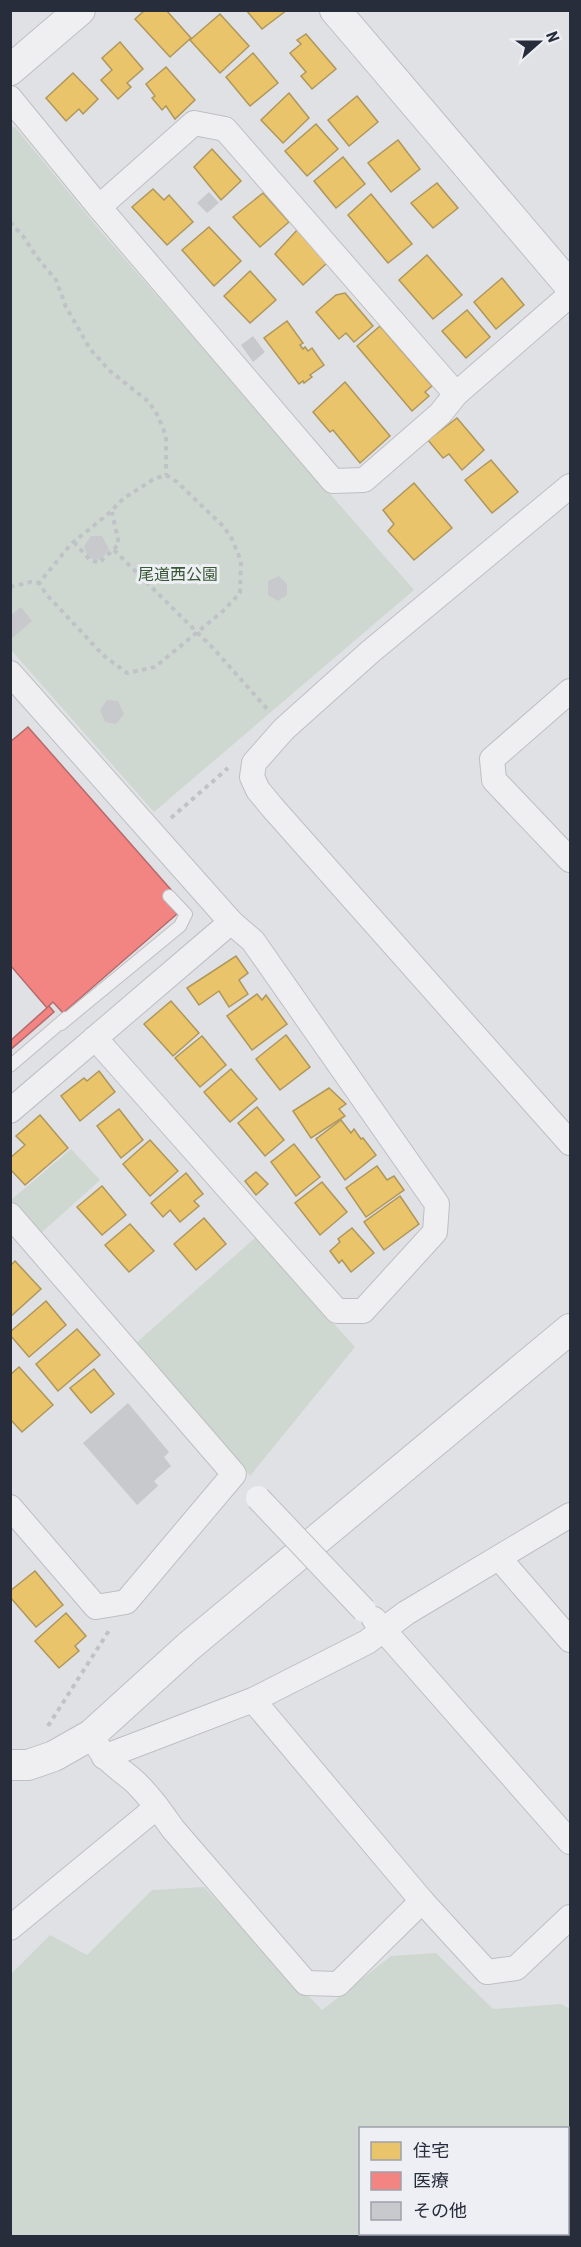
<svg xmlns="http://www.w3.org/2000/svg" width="581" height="2247" viewBox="0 0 581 2247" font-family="'Roboto Condensed','Noto Sans JP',sans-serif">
	<rect width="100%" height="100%" fill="#e0e1e4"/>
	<g fill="#cfd8d0" fill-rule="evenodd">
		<polygon points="10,127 15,127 103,234 414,590 154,812 11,650"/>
		<polygon points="71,1149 100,1180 40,1234 11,1200"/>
		<polygon points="256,1237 355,1347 250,1476 136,1343"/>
		<path d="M 204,1887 L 322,2010 L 391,1956 L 436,1953 L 493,2009 L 561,2004 L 570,2009 L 570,2236 L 11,2236 L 11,1974 L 50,1935 L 87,1955 L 152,1890 ZM 360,2128 L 568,2128 L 568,2234 L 360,2234 Z"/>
	</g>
	<g fill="#e9c46a" stroke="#af975c" stroke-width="1.5">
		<polygon points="145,10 166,10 191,38 170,57 135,19"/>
		<polygon points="246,10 287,10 262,29"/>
		<polygon points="220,14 249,46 220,73 190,40"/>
		<polygon points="306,34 336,69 312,89 301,76 306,72 290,53 301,44 297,40"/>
		<polygon points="120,42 143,69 127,83 131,87 118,99 101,80 112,70 102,58"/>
		<polygon points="253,53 278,83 250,106 226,77"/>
		<polygon points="166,67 195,100 175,119 166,106 162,110 152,98 155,96 146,84"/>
		<polygon points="73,73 98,99 83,114 79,109 66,121 46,98"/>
		<polygon points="289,93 309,118 283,143 261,120"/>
		<polygon points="357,96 378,122 349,146 328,120"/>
		<polygon points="316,124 338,149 307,176 285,151"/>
		<polygon points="398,140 420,169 391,192 368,163"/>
		<polygon points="212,149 241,181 221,200 194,167"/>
		<polygon points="343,157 365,184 336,208 314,181"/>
		<polygon points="437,183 458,208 433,228 411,203"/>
		<polygon points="153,189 164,200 169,195 193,222 167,245 132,207"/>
		<polygon points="263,193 289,222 260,247 233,217"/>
		<polygon points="371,194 412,244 388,263 348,215"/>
		<polygon points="209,227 241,261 214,286 182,250"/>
		<polygon points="297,230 327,263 303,285 275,254"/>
		<polygon points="427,255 462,295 433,319 399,280"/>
		<polygon points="250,271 276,300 250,323 224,296"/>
		<polygon points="502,278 524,305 496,329 474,302"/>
		<polygon points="345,293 373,326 354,342 346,333 339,339 316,312 336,295"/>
		<polygon points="467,310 490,337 466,358 442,331"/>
		<polygon points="287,321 303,343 300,345 303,349 305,347 308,351 312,348 324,365 310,375 312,377 304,383 303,381 299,384 264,338"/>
		<polygon points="380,326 432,386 425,392 429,396 412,411 357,346"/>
		<polygon points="345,382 390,436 360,463 333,430 330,432 313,412"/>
		<polygon points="457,418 484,450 462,470 449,454 443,458 428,440"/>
		<polygon points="491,460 518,492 492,513 465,480"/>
		<polygon points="414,483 452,528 414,560 388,531 394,524 383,510"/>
		<polygon points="236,956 248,973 239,980 248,994 229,1007 219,991 199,1005 187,988"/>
		<polygon points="257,994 262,1000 266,995 287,1024 252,1050 227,1016"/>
		<polygon points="171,1001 199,1033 173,1056 144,1024"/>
		<polygon points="286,1035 310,1067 280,1090 256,1059"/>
		<polygon points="202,1036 226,1065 200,1087 175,1058"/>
		<polygon points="231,1069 257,1099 230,1122 204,1092"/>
		<polygon points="99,1071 115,1092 80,1121 61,1096 84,1078 87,1081"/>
		<polygon points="329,1088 346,1104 339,1109 345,1116 311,1138 293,1111"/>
		<polygon points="257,1107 284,1140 265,1156 238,1123"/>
		<polygon points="119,1109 143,1140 121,1158 97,1126"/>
		<polygon points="40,1115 68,1148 25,1185 10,1169 10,1158 25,1145 16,1136"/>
		<polygon points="341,1120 351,1133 354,1129 361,1139 363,1138 376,1155 345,1180 316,1139"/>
		<polygon points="150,1140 178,1171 150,1196 123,1164"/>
		<polygon points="294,1144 320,1177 296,1196 271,1162"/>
		<polygon points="377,1166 387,1180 394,1176 404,1190 366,1217 346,1188"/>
		<polygon points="256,1172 268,1184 256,1195 245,1181"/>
		<polygon points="186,1173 203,1194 194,1201 199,1206 180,1222 170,1210 163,1217 151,1203"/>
		<polygon points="322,1182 347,1212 320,1235 295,1203"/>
		<polygon points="102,1186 126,1215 102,1235 77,1207"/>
		<polygon points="400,1196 419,1224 384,1250 364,1222"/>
		<polygon points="204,1218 226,1244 196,1270 174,1244"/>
		<polygon points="130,1224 154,1251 129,1272 105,1245"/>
		<polygon points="352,1228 374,1253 351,1272 342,1260 339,1263 330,1251 340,1242 338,1239"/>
		<polygon points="15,1261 41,1289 10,1317 10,1266"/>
		<polygon points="46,1301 66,1325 29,1357 10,1335 10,1332"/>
		<polygon points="77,1329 100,1355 58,1391 36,1364"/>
		<polygon points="19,1367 53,1405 22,1432 10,1419 10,1375"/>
		<polygon points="94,1369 114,1394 91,1413 70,1388"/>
		<polygon points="35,1571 63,1605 36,1627 10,1597 10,1591"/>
		<polygon points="66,1613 86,1636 75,1646 79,1651 59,1668 35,1641"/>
	</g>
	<g fill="#f28482" stroke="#b56a6d" stroke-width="1.5">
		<polygon points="28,727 173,892 165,900 177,914 63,1013 53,1002 47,1008 10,965 10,742"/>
		<polygon points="49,1006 54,1012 10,1050 10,1041"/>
	</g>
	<g fill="#c8c9cc">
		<polygon points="209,192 219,203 207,213 197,203"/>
		<polygon points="253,336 265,352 253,362 241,345"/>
		<polygon points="91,536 102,536 109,549 101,560 88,558 84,546"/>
		<polygon points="279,576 287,584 287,595 278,601 268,595 268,581"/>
		<polygon points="21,607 32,621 10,640 10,616"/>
		<polygon points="107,700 118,701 124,714 116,724 105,722 100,710"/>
		<polygon points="128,1403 169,1452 164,1457 171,1466 154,1481 158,1486 137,1505 83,1443"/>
	</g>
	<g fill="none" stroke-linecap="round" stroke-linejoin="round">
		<defs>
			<g id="service">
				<polyline points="61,1024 180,926 186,914 169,896"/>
				<polyline points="10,1066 66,1018"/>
			</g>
			<g id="minor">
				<polyline points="10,98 99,207 333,481 364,480 440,414 456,394 570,295"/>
				<polyline points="99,207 194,123 225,129 456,394"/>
				<polyline points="570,486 370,652 284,729 254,763 252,777 258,790 272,807 570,1143"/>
				<polyline points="10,673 231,922 253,941 437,1204 435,1232 363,1311 337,1311 95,1038"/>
				<polyline points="570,691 492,759 494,780 570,860"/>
				<polyline points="10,1111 231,922"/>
				<polyline points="10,1215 234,1474 126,1602 96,1607 10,1507"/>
				<polyline points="499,1558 570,1640"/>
				<polyline points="374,1619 570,1842"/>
				<polyline points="253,1700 422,1901 487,1972 516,1968 570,1917"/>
				<path d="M 97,1745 C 106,1761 120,1769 134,1781 C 149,1795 161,1812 173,1829 L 306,1983 L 338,1984 L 422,1901"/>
				<polyline points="104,1757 253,1700 367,1642 406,1613 570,1515"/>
				<polyline points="10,1928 157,1807"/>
			</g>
			<g id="tertiary">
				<polyline points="335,10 570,286"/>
				<polyline points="10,70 80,10"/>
				<polyline points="10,1765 28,1765 54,1756 91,1735 189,1646 570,1329"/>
			</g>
		</defs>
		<use href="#service" stroke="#bebfc2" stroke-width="14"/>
		<use href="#minor" stroke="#bebfc2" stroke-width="26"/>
		<use href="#tertiary" stroke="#bebfc2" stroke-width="32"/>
		<g stroke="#c1c2c7" stroke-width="4" stroke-dasharray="4.5 4.5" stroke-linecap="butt">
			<polyline points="10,222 23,236 36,256 56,280 66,307 90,349 110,371 149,402 158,416 166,436 166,475"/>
			<polygon points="166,475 177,482 224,527 232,539 241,561 240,593 223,611 155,667 127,673 103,655 46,594 39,583 71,544 108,514 124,498 154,479"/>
			<polyline points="74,542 89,559 99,563 119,544 112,512"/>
			<polyline points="114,550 213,648 269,711"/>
			<polyline points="10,587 31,582 39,583"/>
			<polyline points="171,818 228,768"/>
			<polyline points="48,1726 110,1629"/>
		</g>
		<use href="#service" stroke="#efeff1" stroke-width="12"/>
		<use href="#minor" stroke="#efeff1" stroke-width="24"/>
		<use href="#tertiary" stroke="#efeff1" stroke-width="30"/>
		<defs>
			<polyline id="minor-bridge" points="258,1498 364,1610"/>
		</defs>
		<use href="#minor-bridge" stroke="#bebfc2" stroke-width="26" stroke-linecap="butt"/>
		<use href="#minor-bridge" stroke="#efeff1" stroke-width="24"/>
	</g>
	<g text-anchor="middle" stroke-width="6" stroke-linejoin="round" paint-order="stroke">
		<g font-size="16" fill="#395736" stroke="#edeff4">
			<text x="178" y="580">尾道西公園</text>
		</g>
	</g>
	<rect width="581" height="2247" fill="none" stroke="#282d3c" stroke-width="24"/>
	<rect x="359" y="2127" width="210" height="108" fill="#edeff4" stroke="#9ea1aa" stroke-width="1.5"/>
	<rect x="371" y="2142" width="30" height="18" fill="#e9c46a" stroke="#9ea1aa" stroke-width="1.5"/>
	<text x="413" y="2157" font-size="18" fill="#282d3c">住宅</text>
	<rect x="371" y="2172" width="30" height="18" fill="#f28482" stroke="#9ea1aa" stroke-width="1.5"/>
	<text x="413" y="2187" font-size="18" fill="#282d3c">医療</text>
	<rect x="371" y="2202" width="30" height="18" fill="#c8c9cc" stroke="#9ea1aa" stroke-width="1.5"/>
	<text x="413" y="2217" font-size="18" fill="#282d3c">その他</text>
	<g transform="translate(539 42) rotate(69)" stroke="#edeff4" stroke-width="4.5" paint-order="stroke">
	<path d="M0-4.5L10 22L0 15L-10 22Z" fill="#282d3c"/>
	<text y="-9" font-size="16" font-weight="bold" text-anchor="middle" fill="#282d3c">N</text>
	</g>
</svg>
